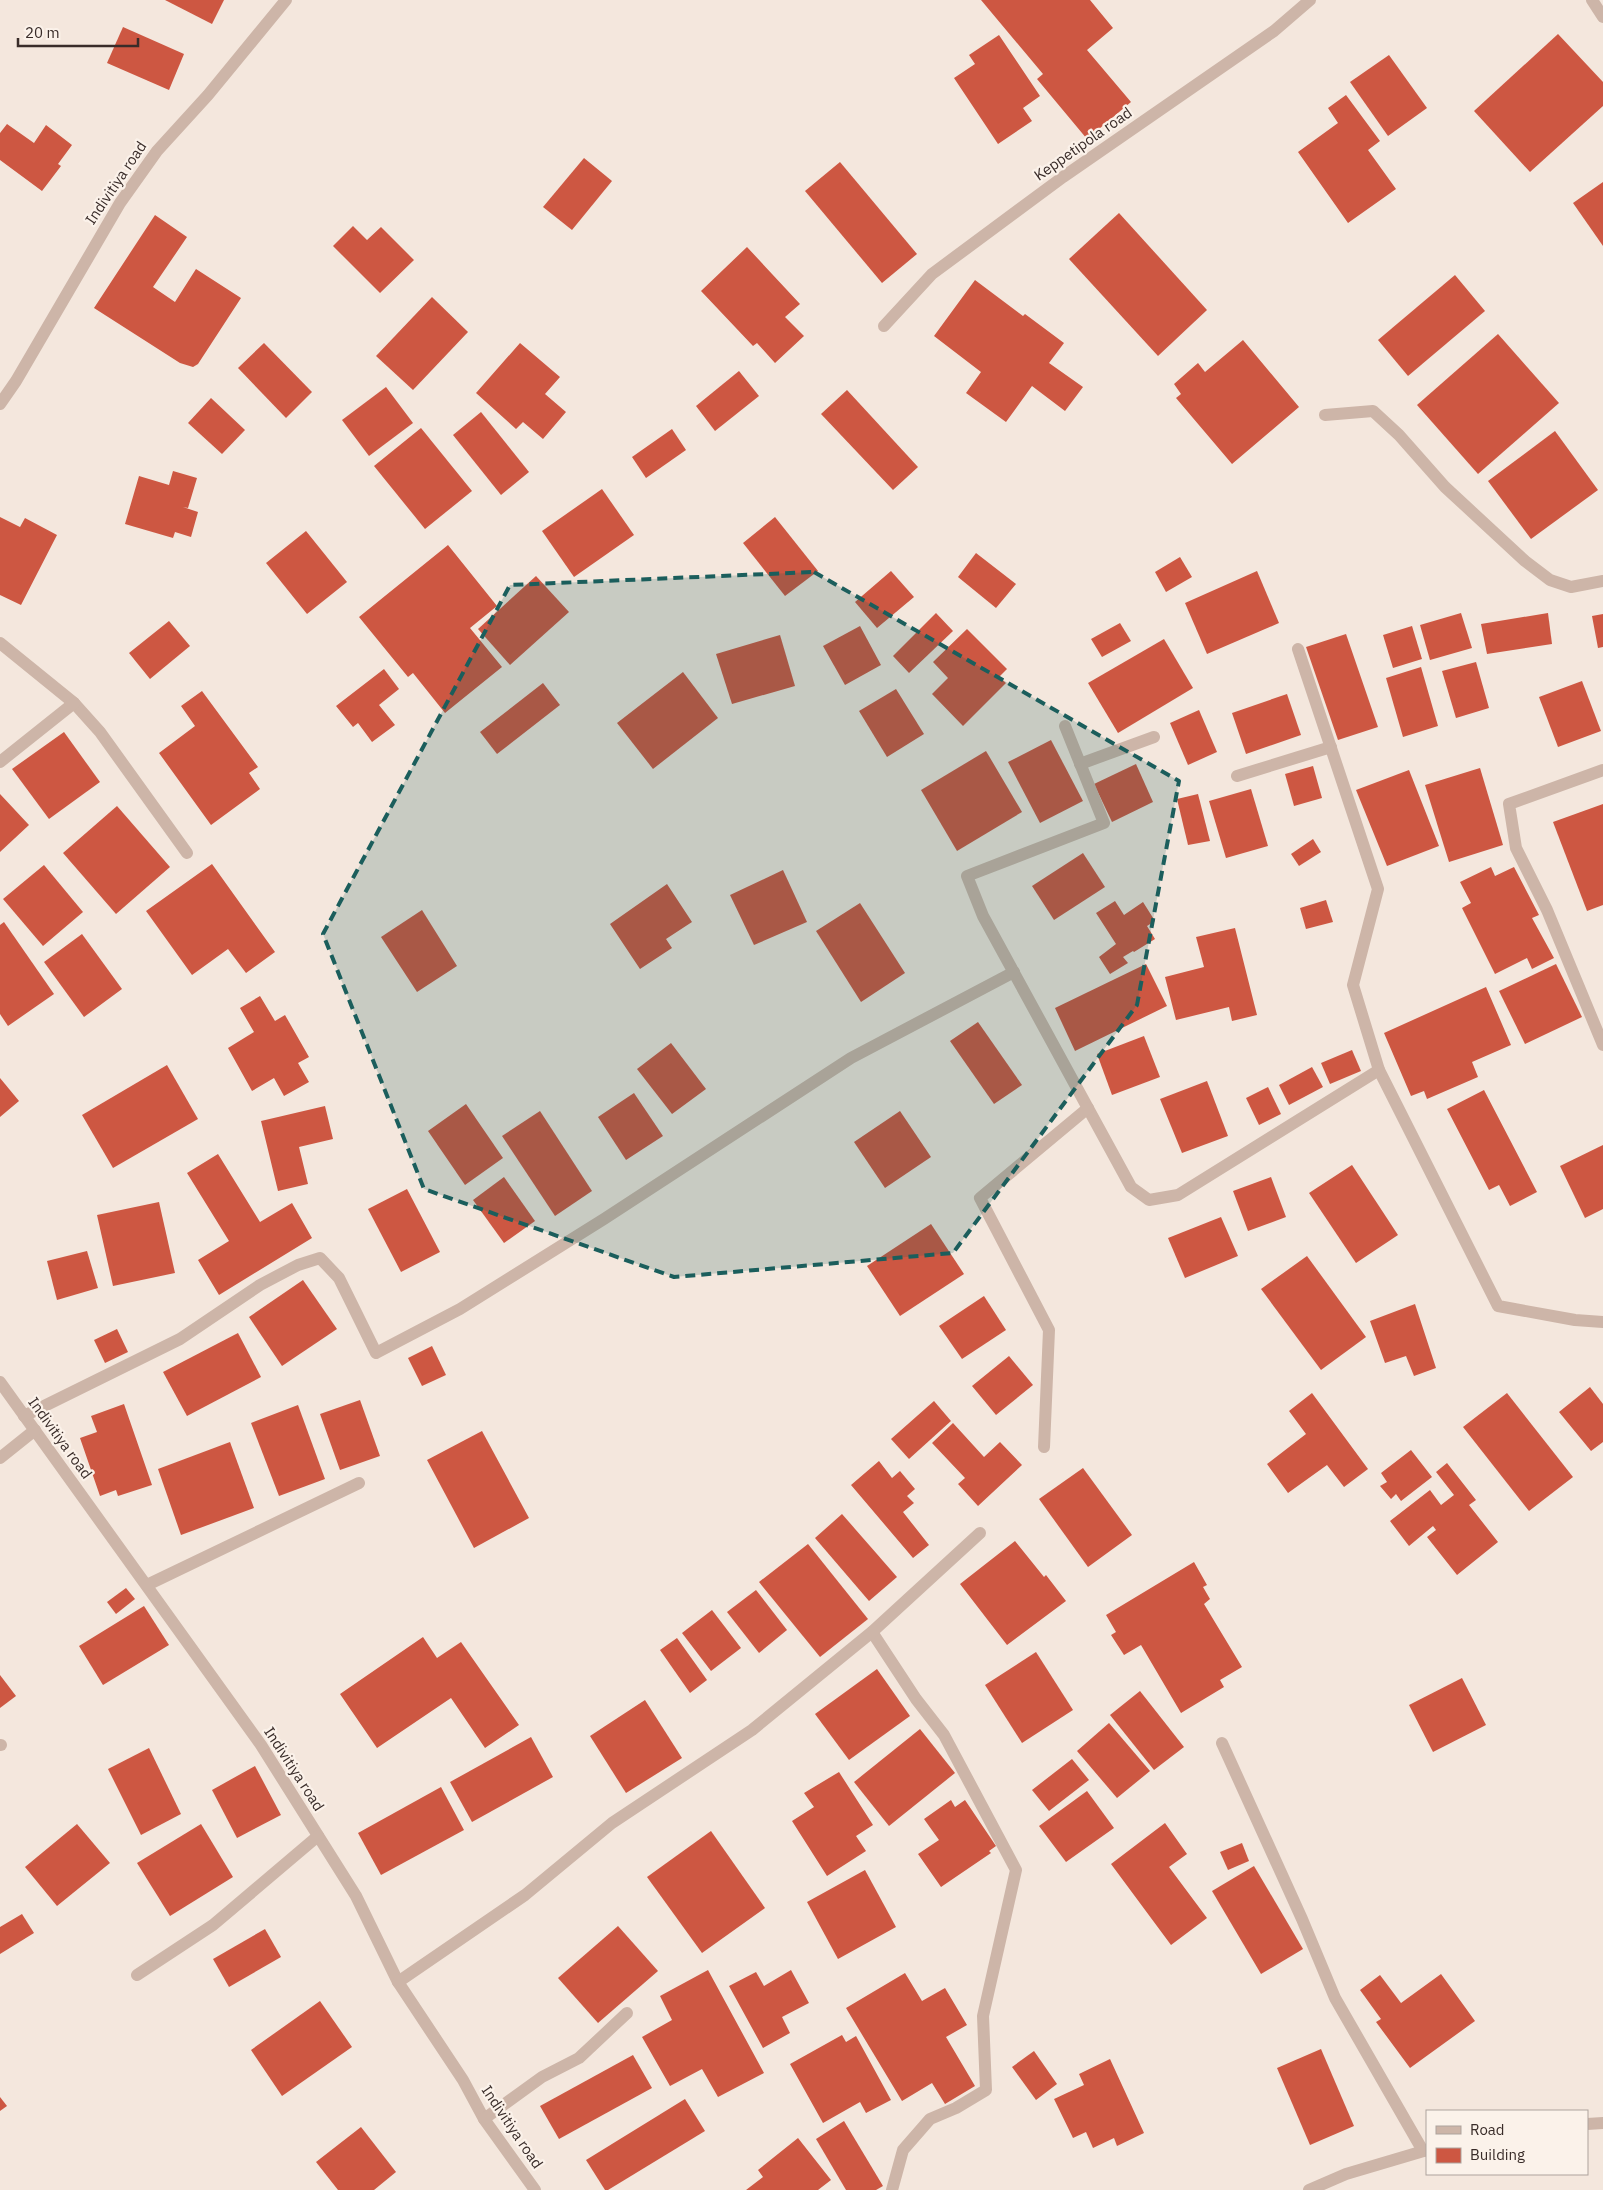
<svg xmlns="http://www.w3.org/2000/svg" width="1603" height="2190" viewBox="0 0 1603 2190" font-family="'IBM Plex Sans',sans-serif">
	<rect width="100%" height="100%" fill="#f4e7dd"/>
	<g fill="#cd5742">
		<polygon points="165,0 224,0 212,24"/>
		<polygon points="981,0 1090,0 1113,28 1087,50 1131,102 1087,139 1037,79 1043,74"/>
		<polygon points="123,27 184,54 169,90 107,63"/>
		<polygon points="1558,34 1603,82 1603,106 1530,172 1474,111"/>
		<polygon points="999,35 1040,96 1023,108 1032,121 998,144 954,78 975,64 969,55"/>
		<polygon points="1389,55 1427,108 1388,136 1350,82"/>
		<polygon points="1346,95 1380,141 1368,150 1396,189 1348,223 1298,152 1338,123 1328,108"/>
		<polygon points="7,124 34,143 46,125 72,145 58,164 61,166 42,191 0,160 0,133"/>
		<polygon points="584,158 612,181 572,230 543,207"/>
		<polygon points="840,162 917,254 882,283 805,191"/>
		<polygon points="1603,182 1603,246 1573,203"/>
		<polygon points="1119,213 1207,310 1158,356 1069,259"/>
		<polygon points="155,215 187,237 153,287 175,302 196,269 241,298 198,364 193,367 180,363 94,308"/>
		<polygon points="353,226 367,240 381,227 414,260 380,293 333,246"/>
		<polygon points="747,247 800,304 785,317 804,336 775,363 757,343 753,346 701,291"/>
		<polygon points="1455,275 1485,311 1408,376 1378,340"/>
		<polygon points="975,280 1023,316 1025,314 1064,343 1049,363 1083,387 1065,411 1032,386 1006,422 966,393 981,372 934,336"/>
		<polygon points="432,297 468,332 413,390 376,356"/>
		<polygon points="1498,334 1559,403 1478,474 1417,405"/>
		<polygon points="1243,340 1299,407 1232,464 1176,398 1181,394 1174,384 1198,363 1205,372"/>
		<polygon points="264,343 312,392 286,418 238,368"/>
		<polygon points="520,343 560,377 545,394 566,412 543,439 523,422 516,429 476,393"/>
		<polygon points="739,371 759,396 715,431 696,406"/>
		<polygon points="386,387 413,423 369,456 342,420"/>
		<polygon points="847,390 918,467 893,490 821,414"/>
		<polygon points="211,398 245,430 222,454 188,423"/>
		<polygon points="481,412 529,472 501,495 453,435"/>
		<polygon points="421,428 472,491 425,529 374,466"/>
		<polygon points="672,429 686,450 646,478 632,457"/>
		<polygon points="1555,431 1598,490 1531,539 1488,481"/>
		<polygon points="173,471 197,478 188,508 183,507 198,512 191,537 175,532 173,538 125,524 139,476 169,485"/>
		<polygon points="602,489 634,535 574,577 542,531"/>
		<polygon points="0,517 20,527 25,518 57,535 21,605 0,595"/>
		<polygon points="775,517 818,571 785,596 743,543"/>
		<polygon points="306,531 347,582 307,614 266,563"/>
		<polygon points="448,545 497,606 470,628 502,667 445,713 413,673 408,677 359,617"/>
		<polygon points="976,553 1016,584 996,608 958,577"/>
		<polygon points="1180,557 1192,577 1166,592 1155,572"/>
		<polygon points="891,571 914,597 877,628 855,602"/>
		<polygon points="1257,571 1279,623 1207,654 1185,603"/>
		<polygon points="536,576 569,612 510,665 478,629"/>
		<polygon points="936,613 953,631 909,673 893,656"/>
		<polygon points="1461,613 1472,648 1430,660 1420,625"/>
		<polygon points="1548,613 1552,644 1487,654 1481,624"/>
		<polygon points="1603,614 1603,647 1598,648 1592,616"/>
		<polygon points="169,621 190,646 150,679 129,653"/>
		<polygon points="1120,623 1131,641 1102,657 1091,639"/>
		<polygon points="860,626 881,665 845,685 823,646"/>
		<polygon points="1412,626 1422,659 1393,668 1383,635"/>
		<polygon points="967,629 1007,669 999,677 1006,683 963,726 932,694 948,678 933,662"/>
		<polygon points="1346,634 1378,727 1338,740 1306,647"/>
		<polygon points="780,635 795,686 732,704 716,654"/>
		<polygon points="1164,639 1193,688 1118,733 1088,683"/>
		<polygon points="1476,662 1489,708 1456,718 1442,671"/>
		<polygon points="1421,667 1438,726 1403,737 1386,678"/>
		<polygon points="384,669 399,689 379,705 395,725 372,742 358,723 353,727 336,706"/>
		<polygon points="683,672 718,718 653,769 617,723"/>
		<polygon points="1582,681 1601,731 1558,747 1539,697"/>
		<polygon points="543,683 560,705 497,754 480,732"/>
		<polygon points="896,689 924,734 887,757 859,711"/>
		<polygon points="202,691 258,767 249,773 260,789 211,825 159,753 195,726 181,706"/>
		<polygon points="1287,694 1301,735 1246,754 1232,713"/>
		<polygon points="1199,710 1217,752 1188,765 1170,723"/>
		<polygon points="64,732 100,782 49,819 12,769"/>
		<polygon points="1051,740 1083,801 1040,823 1008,762"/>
		<polygon points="986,751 1022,812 957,851 921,790"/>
		<polygon points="1136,764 1153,802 1112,822 1094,784"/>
		<polygon points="1313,766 1322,798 1294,806 1285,774"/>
		<polygon points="1480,768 1503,845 1449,862 1425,785"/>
		<polygon points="1409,770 1439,846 1387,866 1356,790"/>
		<polygon points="1251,789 1268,846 1226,858 1209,801"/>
		<polygon points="0,794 29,825 0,852"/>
		<polygon points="1198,794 1210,841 1188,845 1177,799"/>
		<polygon points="1603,804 1603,905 1587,911 1553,822"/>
		<polygon points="117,806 170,867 116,914 63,853"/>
		<polygon points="1313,839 1321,852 1299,866 1291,854"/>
		<polygon points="1083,853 1105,887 1054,920 1032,886"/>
		<polygon points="212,864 275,952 246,973 228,949 192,975 146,911"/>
		<polygon points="44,865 83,912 43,946 3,899"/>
		<polygon points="1491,867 1495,876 1514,867 1539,915 1532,918 1554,958 1532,969 1527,958 1495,974 1462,908 1471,903 1460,882"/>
		<polygon points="783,870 807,922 754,945 730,895"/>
		<polygon points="667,884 692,922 666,939 672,948 640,969 610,924"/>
		<polygon points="1326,900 1333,922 1306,929 1300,908"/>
		<polygon points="1115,901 1124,915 1143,902 1155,921 1147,926 1155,939 1134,952 1133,951 1123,957 1128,963 1110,974 1099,957 1116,944 1096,913"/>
		<polygon points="860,903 905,973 861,1002 816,931"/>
		<polygon points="422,910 457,966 417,992 381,937"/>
		<polygon points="4,922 54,994 8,1026 0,1014 0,925"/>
		<polygon points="1235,928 1257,1015 1232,1021 1229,1007 1176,1020 1165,977 1204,967 1196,937"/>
		<polygon points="82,934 122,989 84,1017 44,962"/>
		<polygon points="1146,964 1167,1006 1075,1051 1055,1008"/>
		<polygon points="1556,964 1582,1017 1525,1044 1499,991"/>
		<polygon points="1486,987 1511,1045 1472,1062 1478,1077 1427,1099 1424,1091 1411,1096 1384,1033"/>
		<polygon points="260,996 275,1021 285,1015 309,1057 298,1063 309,1082 284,1096 274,1078 252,1091 228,1048 254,1032 240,1008"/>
		<polygon points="978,1022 1022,1085 994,1104 950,1041"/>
		<polygon points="1144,1036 1160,1077 1112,1095 1097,1054"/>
		<polygon points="671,1043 706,1089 672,1114 637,1069"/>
		<polygon points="1352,1050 1361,1071 1330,1084 1321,1063"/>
		<polygon points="167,1065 198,1119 113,1168 82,1115"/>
		<polygon points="1312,1067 1323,1087 1289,1105 1279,1085"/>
		<polygon points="0,1078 19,1101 0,1117"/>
		<polygon points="1207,1081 1228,1136 1182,1153 1160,1099"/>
		<polygon points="1268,1087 1281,1114 1259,1125 1246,1098"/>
		<polygon points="1484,1090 1537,1192 1510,1206 1499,1185 1489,1190 1447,1109"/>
		<polygon points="634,1093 663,1136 626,1160 598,1117"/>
		<polygon points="466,1104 503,1158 465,1185 428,1131"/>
		<polygon points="325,1106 333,1139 299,1147 308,1184 278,1191 261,1121"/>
		<polygon points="540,1111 592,1191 555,1216 502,1136"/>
		<polygon points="900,1111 931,1157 885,1188 854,1142"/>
		<polygon points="1603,1145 1603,1209 1585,1218 1560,1166"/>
		<polygon points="218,1154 260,1222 292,1203 312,1238 219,1295 198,1260 229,1241 187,1173"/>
		<polygon points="1352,1165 1398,1235 1356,1263 1309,1193"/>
		<polygon points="504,1177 535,1221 504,1243 473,1200"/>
		<polygon points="1271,1177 1286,1217 1248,1231 1233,1191"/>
		<polygon points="407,1189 440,1252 401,1272 368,1209"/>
		<polygon points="159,1202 175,1273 113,1286 97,1215"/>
		<polygon points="1221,1217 1238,1256 1185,1278 1168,1238"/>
		<polygon points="931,1224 964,1274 900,1316 867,1266"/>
		<polygon points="87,1251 98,1288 57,1300 47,1261"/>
		<polygon points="1307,1256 1366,1337 1321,1370 1261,1289"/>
		<polygon points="303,1280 337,1329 282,1366 249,1317"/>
		<polygon points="984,1296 1006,1330 962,1359 939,1326"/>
		<polygon points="1415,1304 1436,1368 1414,1376 1406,1356 1385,1363 1370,1321"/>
		<polygon points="117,1329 128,1352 105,1363 94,1340"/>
		<polygon points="238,1333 261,1377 187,1416 163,1372"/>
		<polygon points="432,1346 446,1375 422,1386 408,1358"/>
		<polygon points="1009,1356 1033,1385 996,1415 972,1386"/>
		<polygon points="1590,1387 1603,1404 1603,1442 1591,1451 1559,1412"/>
		<polygon points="1312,1393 1368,1469 1344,1487 1327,1465 1288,1493 1267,1464 1306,1434 1289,1411"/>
		<polygon points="1507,1393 1573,1477 1529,1511 1463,1427"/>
		<polygon points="360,1400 380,1456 340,1470 320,1414"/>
		<polygon points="934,1401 951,1421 909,1459 891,1439"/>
		<polygon points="124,1404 152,1485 118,1496 116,1490 100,1496 80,1438 97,1432 91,1416"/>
		<polygon points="298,1405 325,1479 279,1496 251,1423"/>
		<polygon points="953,1423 984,1457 1000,1442 1022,1465 978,1506 958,1484 965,1478 932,1443"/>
		<polygon points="482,1431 529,1518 474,1548 427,1460"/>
		<polygon points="230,1442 254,1508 181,1535 158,1469"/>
		<polygon points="1411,1450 1432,1477 1401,1501 1396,1494 1391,1499 1380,1486 1387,1482 1381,1473"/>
		<polygon points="879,1461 892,1478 900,1471 915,1489 907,1496 914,1503 903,1512 929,1545 913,1558 851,1485"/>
		<polygon points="1447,1463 1476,1500 1469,1505 1498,1542 1457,1575 1427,1537 1436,1530 1433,1526 1409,1546 1390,1521 1430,1490 1441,1505 1454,1495 1436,1472"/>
		<polygon points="1083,1468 1132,1535 1088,1567 1039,1499"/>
		<polygon points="842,1514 897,1577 869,1601 815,1538"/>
		<polygon points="1015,1541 1044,1577 1046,1575 1066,1601 1007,1645 960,1584"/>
		<polygon points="808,1544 868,1619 820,1657 759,1582"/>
		<polygon points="1194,1562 1207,1585 1203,1587 1210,1599 1204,1604 1242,1667 1220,1680 1224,1687 1181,1713 1141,1645 1124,1655 1111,1635 1116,1632 1106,1615"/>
		<polygon points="126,1588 135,1599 116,1614 107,1602"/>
		<polygon points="756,1590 787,1630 759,1653 727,1612"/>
		<polygon points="144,1606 169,1645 103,1685 79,1646"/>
		<polygon points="712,1610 741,1648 711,1671 682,1633"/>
		<polygon points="423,1637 437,1658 461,1642 519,1725 485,1748 451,1698 377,1748 340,1694"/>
		<polygon points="677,1638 707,1680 690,1693 660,1650"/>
		<polygon points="1036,1652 1073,1710 1022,1743 985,1685"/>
		<polygon points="877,1669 910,1716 849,1760 815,1714"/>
		<polygon points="0,1675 16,1696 0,1708"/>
		<polygon points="1462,1678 1486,1725 1433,1752 1409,1705"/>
		<polygon points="1140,1691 1184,1747 1154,1770 1110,1715"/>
		<polygon points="645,1700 682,1758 626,1793 590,1736"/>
		<polygon points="1109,1723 1150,1771 1117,1798 1077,1751"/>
		<polygon points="920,1729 955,1773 889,1826 854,1782"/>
		<polygon points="531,1737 553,1777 472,1822 450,1782"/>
		<polygon points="149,1748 181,1814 141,1835 108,1769"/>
		<polygon points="1072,1759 1089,1780 1049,1811 1032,1790"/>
		<polygon points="255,1766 281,1815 237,1838 212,1790"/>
		<polygon points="839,1772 873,1825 856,1836 866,1851 827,1876 792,1821 814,1807 804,1793"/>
		<polygon points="441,1787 464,1830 381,1875 358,1833"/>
		<polygon points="1087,1791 1114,1828 1066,1862 1039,1826"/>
		<polygon points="951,1800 955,1807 965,1800 996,1846 989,1851 991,1853 941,1887 918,1854 939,1840 924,1819"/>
		<polygon points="1165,1823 1187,1854 1169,1867 1207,1918 1171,1945 1111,1864"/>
		<polygon points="77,1824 110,1863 57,1906 25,1867"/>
		<polygon points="201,1824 233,1877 170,1916 137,1863"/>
		<polygon points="711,1831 765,1908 702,1953 647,1877"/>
		<polygon points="1242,1843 1249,1861 1228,1870 1220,1852"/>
		<polygon points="1254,1866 1303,1949 1261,1974 1212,1891"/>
		<polygon points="865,1870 896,1927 838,1959 807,1902"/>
		<polygon points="22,1914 34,1933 0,1954 0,1927"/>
		<polygon points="618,1926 658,1971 598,2023 558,1978"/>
		<polygon points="265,1929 281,1957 229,1987 213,1959"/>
		<polygon points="708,1970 764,2073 718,2097 702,2069 670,2086 642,2037 672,2020 660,1996"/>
		<polygon points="791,1970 809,2003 782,2017 790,2033 763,2048 729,1986 756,1972 764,1986"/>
		<polygon points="905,1973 922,2001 945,1988 967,2025 946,2037 975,2086 945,2104 932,2083 902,2101 846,2008"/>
		<polygon points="1441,1974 1475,2021 1410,2068 1376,2022 1381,2019 1360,1990 1380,1975 1401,2003"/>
		<polygon points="320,2001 352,2047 282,2096 251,2050"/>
		<polygon points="842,2035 846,2042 856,2036 891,2100 866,2113 860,2102 823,2123 790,2064"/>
		<polygon points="1321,2049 1354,2126 1310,2145 1277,2068"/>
		<polygon points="1034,2051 1057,2084 1036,2100 1012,2067"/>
		<polygon points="633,2055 652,2088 559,2139 540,2106"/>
		<polygon points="1110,2059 1144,2133 1117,2146 1114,2138 1093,2148 1086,2132 1073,2138 1054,2099 1084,2085 1079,2074"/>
		<polygon points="0,2097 7,2106 0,2111"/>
		<polygon points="685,2099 705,2131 608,2190 605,2190 586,2160"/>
		<polygon points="844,2121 883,2186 876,2190 846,2190 816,2139"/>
		<polygon points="361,2127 396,2172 374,2190 338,2190 316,2162"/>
		<polygon points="798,2138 831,2180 818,2190 746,2190 763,2177 758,2170"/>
	</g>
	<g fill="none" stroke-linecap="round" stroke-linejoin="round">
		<g stroke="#cdb5a8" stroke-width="12">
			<polyline points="1592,0 1603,17"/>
			<polyline points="884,326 932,274 1063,177 1274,31 1310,0"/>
			<polyline points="0,404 16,381 120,203 157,151 208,95 286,0"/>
			<polyline points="1325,415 1373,411 1399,435 1445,487 1525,561 1550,580 1571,587 1603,581"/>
			<polyline points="0,643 74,703 100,732 187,853"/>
			<polyline points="1298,649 1378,889 1353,985 1379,1070 1498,1306 1575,1320 1603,1322"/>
			<polyline points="1065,726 1104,823 967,876 983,916 1131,1187 1149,1200 1178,1195 1379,1070"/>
			<polyline points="0,762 74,703"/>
			<polyline points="1080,764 1154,737"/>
			<polyline points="1603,770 1509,804 1516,848 1547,910 1603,1045"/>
			<polyline points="1237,776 1331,747"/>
			<polyline points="0,1382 261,1745 356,1896 398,1982 463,2080 484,2119 535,2190"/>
			<polyline points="24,1416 180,1339 260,1285 298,1265 320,1258 339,1278 376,1353 460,1309 604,1219 851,1058 1014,972"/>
			<polyline points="1044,1447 1049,1330 980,1198 1088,1108"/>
			<polyline points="0,1458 35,1430"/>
			<polyline points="147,1585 359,1483"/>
			<polyline points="872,1632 916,1699 944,1735 1016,1870 983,2016 986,2090 956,2108 930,2119 903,2150 892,2190"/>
			<polyline points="1222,1743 1302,1919 1335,1998 1423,2151"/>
			<polyline points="0,1745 1,1745"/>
			<polyline points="137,1975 213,1925 318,1836"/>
			<polyline points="398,1982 525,1895 612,1823 752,1730 872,1632 980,1533"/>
			<polyline points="484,2119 542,2077 579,2058 627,2013"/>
			<polyline points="1587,2124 1603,2123"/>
			<polyline points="1309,2190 1346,2174 1427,2150"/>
		</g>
	</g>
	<path fill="#1b5e5c" fill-opacity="0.2" stroke="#1b5e5c" stroke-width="4" stroke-dasharray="10 6" stroke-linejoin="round" d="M 814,572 L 1179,781 L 1137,1005 L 953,1253 L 674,1277 L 424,1189 L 323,934 L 510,585 Z"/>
	<g text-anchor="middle" stroke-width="4.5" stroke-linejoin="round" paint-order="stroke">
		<g font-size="15" fill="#392c29" stroke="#fbf2ea">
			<text transform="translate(1083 144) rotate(-35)" y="5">Keppetipola road</text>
			<text transform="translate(116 183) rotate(-56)" y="5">Indivitiya road</text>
			<text transform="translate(60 1438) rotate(54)" y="5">Indivitiya road</text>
			<text transform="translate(294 1769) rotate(57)" y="5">Indivitiya road</text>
			<text transform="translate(512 2127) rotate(56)" y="5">Indivitiya road</text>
		</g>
	</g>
	<rect x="1426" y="2110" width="162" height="65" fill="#fbf2ea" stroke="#ada39d"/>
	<rect x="1436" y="2126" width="25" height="8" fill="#cdb5a8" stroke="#ada39d"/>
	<text x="1470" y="2135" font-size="15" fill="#392c29">Road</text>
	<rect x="1436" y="2148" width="25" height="15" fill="#cd5742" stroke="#ada39d"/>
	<text x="1470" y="2160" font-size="15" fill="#392c29">Building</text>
	<path d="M18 38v8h120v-8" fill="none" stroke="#392c29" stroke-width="2.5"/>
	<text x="25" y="38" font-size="15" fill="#392c29" stroke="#fbf2ea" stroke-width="4" paint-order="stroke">20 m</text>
</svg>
